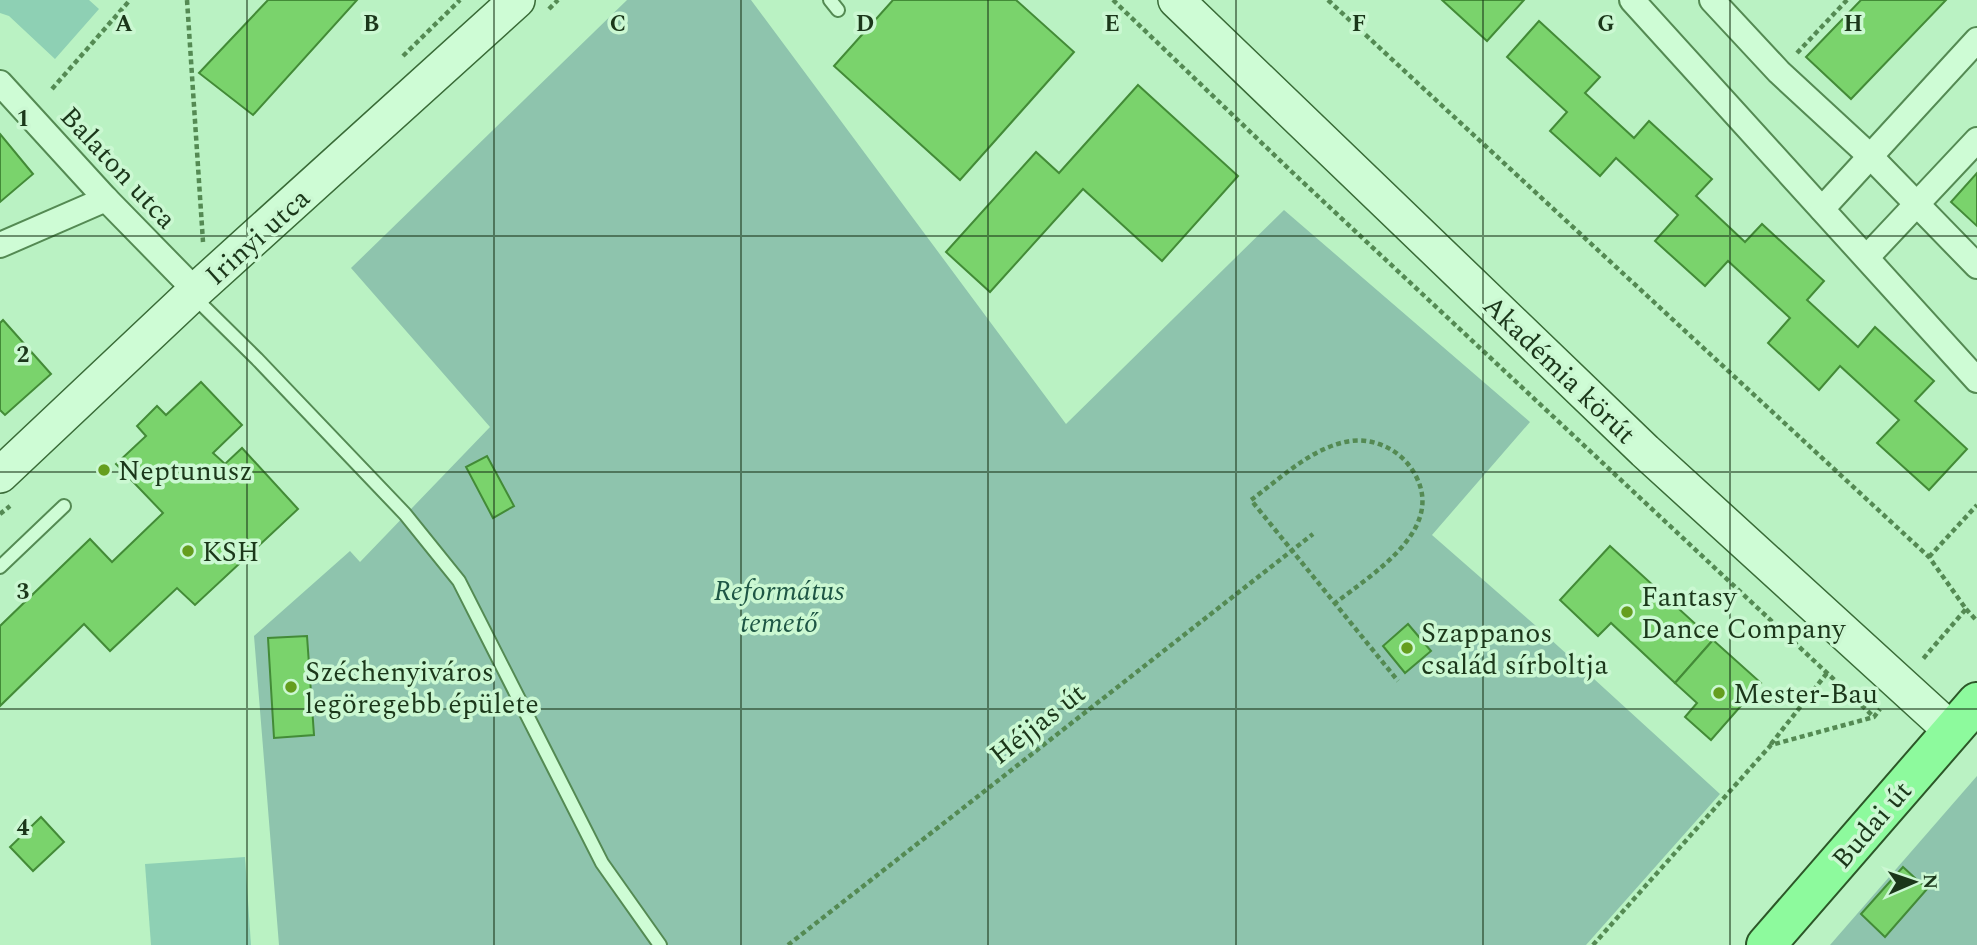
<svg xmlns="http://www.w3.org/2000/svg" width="1977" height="945" viewBox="0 0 1977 945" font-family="Spectral,serif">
	<rect width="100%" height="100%" fill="#baf2c3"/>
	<g fill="#8ed0b4">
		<polygon points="0,0 89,0 99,9 55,59 9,16 0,13"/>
		<polygon points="245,857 251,945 151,945 145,864"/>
	</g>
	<g fill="#8ec4ad">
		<polygon points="627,0 751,0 1066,424 1284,210 1530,422 1432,535 1536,626 1720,794 1586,945 279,945 254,636 350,551 360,562 490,427 351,268"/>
		<polygon points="1977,776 1977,945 1830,945"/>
	</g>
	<g fill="#7ad36c" stroke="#438b37" stroke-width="2">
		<polygon points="268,0 357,0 253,115 199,73"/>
		<polygon points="893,0 1016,0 1074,52 960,180 834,66"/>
		<polygon points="1442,0 1524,0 1487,41"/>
		<polygon points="1861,0 1946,0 1851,99 1806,57"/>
		<polygon points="1539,21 1600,77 1585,93 1634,138 1649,121 1712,179 1696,196 1745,242 1762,224 1824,281 1807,300 1858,347 1875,327 1934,381 1915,401 1967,449 1929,490 1877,443 1899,420 1840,366 1819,390 1768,343 1790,318 1728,261 1705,286 1655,241 1678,215 1616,158 1600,176 1550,131 1567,112 1507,57"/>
		<polygon points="1138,85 1238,176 1162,261 1083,189 990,292 946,252 1036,152 1059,173"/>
		<polygon points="0,134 33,174 0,202"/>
		<polygon points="1977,173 1977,226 1951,202"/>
		<polygon points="3,320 51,374 5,415 0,410 0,323"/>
		<polygon points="201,382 242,425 213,453 225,464 242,448 298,509 195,605 177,588 110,651 84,624 0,706 0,626 90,539 112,562 163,513 116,464 146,436 137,426 157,406 166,415"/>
		<polygon points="487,456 514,506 493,518 466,467"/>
		<polygon points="1610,546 1713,640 1675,683 1611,623 1598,636 1560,600"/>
		<polygon points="1408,624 1431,651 1405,673 1383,646"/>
		<polygon points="307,636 314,735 274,738 268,638"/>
		<polygon points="1713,640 1761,683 1711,740 1685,717 1697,703 1675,683"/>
		<polygon points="41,817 64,842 33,871 10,847"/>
		<polygon points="1903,867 1927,889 1885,937 1861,914"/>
	</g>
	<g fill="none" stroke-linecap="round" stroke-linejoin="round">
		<defs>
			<g id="lane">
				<polyline points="830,0 838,10"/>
				<polyline points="192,295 257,359 405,514 459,581 602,863 660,945"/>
				<polyline points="0,567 64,506"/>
			</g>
			<g id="street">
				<polyline points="1632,0 1977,380"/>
				<polyline points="1712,0 1779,72 1870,156 1977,266"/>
				<polyline points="0,83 106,199 196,291"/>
				<polyline points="1822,209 1977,40"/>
				<polyline points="0,245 106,199"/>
				<polyline points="1867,257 1977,140"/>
			</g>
			<g id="secondary">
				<polyline points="1176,0 1645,451 1952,731"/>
				<polyline points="0,475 191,295 517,0"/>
			</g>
			<polyline id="primary" points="1766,945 1977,702"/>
		</defs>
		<use href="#lane" stroke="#548a53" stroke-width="16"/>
		<use href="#street" stroke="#548a53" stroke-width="28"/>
		<use href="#secondary" stroke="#396b37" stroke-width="38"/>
		<use href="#primary" stroke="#2c5728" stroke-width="42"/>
		<g stroke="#548a53" stroke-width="4.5" stroke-dasharray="5 3.5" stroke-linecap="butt">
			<polyline points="187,0 203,242"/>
			<polyline points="1113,0 1292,172 1873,716"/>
			<polyline points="1328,0 1929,557 1966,609 1922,660"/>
			<polyline points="549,9 558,0"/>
			<polyline points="1797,53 1847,0"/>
			<polyline points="403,56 460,0"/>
			<polyline points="52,89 130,0"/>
			<polyline points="0,514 10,506"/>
			<polyline points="1929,557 1977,505"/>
			<path d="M 1334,604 C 1376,571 1455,524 1408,464 C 1395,448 1372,438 1351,441 C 1313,446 1280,479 1251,500 L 1398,681"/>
			<polyline points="1966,609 1977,621"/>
			<polyline points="1771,744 1827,673"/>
			<polyline points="788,945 1313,534"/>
			<polyline points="1593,945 1771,745 1874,717 1880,709"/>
		</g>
		<use href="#lane" stroke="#cefcd5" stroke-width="12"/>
		<use href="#street" stroke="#cefcd5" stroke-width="24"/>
		<use href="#secondary" stroke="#cefcd5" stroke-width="35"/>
		<use href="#primary" stroke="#8dfa9d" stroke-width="38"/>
	</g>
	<path fill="none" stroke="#1b371a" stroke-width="2" stroke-opacity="0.55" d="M 247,0 L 247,945M 494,0 L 494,945M 741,0 L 741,945M 988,0 L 988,945M 1236,0 L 1236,945M 1483,0 L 1483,945M 1730,0 L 1730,945M 0,236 L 1977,236M 0,472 L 1977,472M 0,709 L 1977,709"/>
	<g fill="#659e1e" stroke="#cbf8d2" stroke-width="2.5">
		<circle cx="104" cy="470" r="7"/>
		<circle cx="188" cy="551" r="7"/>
		<circle cx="1627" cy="612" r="7"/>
		<circle cx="1407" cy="648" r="7"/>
		<circle cx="291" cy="687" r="7"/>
		<circle cx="1719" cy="693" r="7"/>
	</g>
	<g text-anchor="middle" stroke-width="7" stroke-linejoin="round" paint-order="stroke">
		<g font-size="28" fill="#1b371a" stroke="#cbf8d2">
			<text transform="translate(119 167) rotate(47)" y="10">Balaton utca</text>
			<text transform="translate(257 236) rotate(-42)" y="10">Irinyi utca</text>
			<text transform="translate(1560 369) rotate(44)" y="10">Akadémia körút</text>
			<text transform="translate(1037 723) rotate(-38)" y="10">Héjjas út</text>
			<text transform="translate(1871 824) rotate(-49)" y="10">Budai út</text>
		</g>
		<g font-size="28" fill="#1b371a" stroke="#cbf8d2" text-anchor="start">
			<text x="118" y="480">Neptunusz</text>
			<text x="202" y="561">KSH</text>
			<text x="1641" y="606">Fantasy<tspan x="1641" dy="32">Dance Company</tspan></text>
			<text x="1421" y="642">Szappanos<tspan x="1421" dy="32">család sírboltja</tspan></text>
			<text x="305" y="681">Széchenyiváros<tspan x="305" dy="32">legöregebb épülete</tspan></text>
			<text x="1733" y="703">Mester-Bau</text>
		</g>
		<g font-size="28" font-style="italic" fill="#1e5645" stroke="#cbf8d2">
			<text x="779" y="600">Református<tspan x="779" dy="32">temető</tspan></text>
		</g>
	</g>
	<g font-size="23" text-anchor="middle" font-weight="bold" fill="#1b371a" stroke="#cbf8d2" stroke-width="7" stroke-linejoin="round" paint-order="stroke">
		<text x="124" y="31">A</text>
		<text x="371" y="31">B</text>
		<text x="618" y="31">C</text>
		<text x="865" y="31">D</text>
		<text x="1112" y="31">E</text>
		<text x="1359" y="31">F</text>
		<text x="1606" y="31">G</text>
		<text x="1853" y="31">H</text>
		<text x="23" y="126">1</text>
		<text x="23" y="362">2</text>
		<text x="23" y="599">3</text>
		<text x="23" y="835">4</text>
	</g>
	<g transform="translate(1914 882) rotate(88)" stroke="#cbf8d2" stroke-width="5" paint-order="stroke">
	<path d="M0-5L12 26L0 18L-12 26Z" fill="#1b371a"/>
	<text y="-10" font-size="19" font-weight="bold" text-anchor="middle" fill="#1b371a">N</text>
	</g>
</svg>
